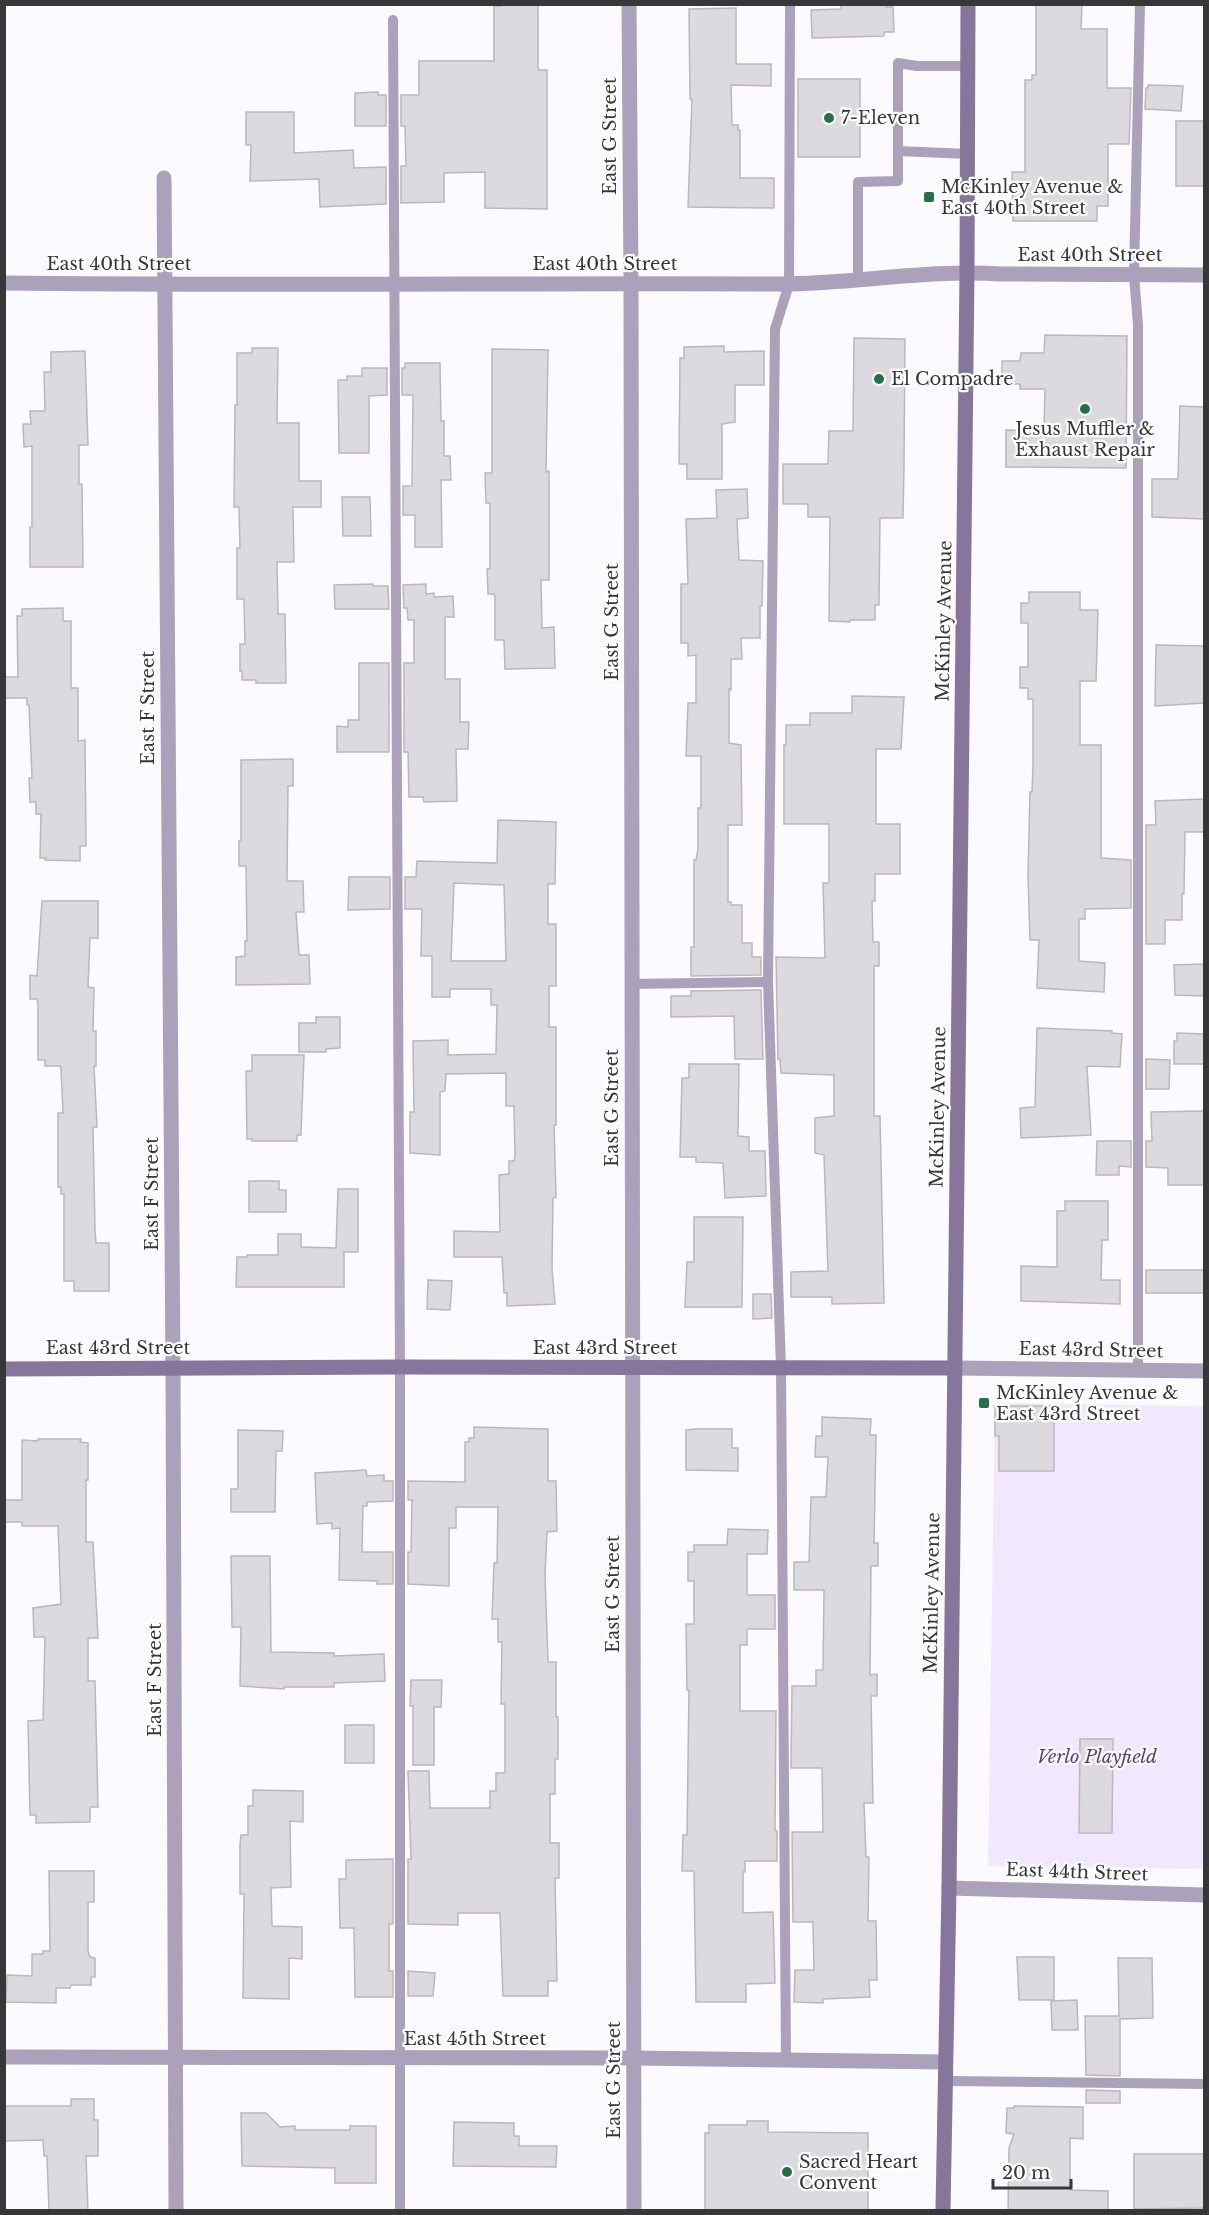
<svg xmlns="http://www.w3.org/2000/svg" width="1209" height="2215" viewBox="0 0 1209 2215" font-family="'Libre Baskerville',serif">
	<rect width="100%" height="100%" fill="#fbfafe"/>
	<polygon fill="#f1e8ff" points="995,1403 1204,1406 1204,1869 988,1866"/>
	<g fill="#dcdadf" stroke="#bab8bc" stroke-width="1.5" fill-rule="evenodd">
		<polygon points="501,4 538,4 538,67 539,70 547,70 547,209 485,208 485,172 444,173 444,202 401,203 401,166 406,166 405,126 401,126 401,95 419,95 419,61 494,61 494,6 501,6"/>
		<polygon points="841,4 885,4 886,7 893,7 894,32 884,32 884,36 812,38 811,10 841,9"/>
		<polygon points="1036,4 1082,4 1081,29 1107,29 1107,88 1131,88 1129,144 1108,144 1108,206 1097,206 1097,221 1013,221 1012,172 1025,172 1025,80 1032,80 1032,75 1036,75"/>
		<polygon points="736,8 736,64 771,64 771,86 731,85 732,125 738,125 738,130 740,130 740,178 774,178 774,208 688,207 692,99 690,99 689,9"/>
		<rect x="798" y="79" width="62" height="78"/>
		<polygon points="1148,85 1183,86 1181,111 1145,109 1146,88 1148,88"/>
		<polygon points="378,92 378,95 386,95 386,126 355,126 355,93"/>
		<polygon points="246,112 294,112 294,153 353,150 354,168 386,167 386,204 320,207 319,179 250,181 251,145 246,145"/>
		<rect x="1176" y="121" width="28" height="65"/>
		<polygon points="1045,335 1127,336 1126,468 1006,467 1006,430 1044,431 1045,389 1020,389 1020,384 1002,384 1002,361 1020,361 1021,353 1044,353"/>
		<polygon points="854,338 905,339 904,465 903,518 880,518 879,605 875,605 875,620 850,620 850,622 829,621 830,517 808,517 808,504 783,504 783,464 828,464 829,431 853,431"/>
		<polygon points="724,346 724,352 764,351 764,385 735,385 735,422 722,424 722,479 687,479 687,464 679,464 680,358 684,358 684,347"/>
		<polygon points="252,348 278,348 277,423 299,423 299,481 321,481 321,507 293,507 294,562 277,562 278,614 285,614 286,683 256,683 256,680 242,680 242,671 240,671 240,644 245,644 244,599 237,599 237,548 240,548 239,507 234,507 235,405 237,405 237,353 252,353"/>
		<polygon points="492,349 548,350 546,472 549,471 549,580 541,580 542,628 554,627 555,668 505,669 504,640 495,640 495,597 494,594 488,594 487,569 490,569 490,503 486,503 485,473 492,473"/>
		<polygon points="85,351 88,445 79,445 79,484 82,484 83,567 30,567 30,527 32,527 32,446 24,447 23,424 31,424 30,411 45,411 44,372 51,372 51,352"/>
		<polygon points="405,363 440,363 441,421 444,421 444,456 450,456 451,480 441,480 442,547 415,547 415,515 403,515 403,486 412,486 413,395 402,395 402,368 405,368"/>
		<polygon points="362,368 387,368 387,395 369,396 369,453 339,453 338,380 347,380 347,376 362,376"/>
		<polygon points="1180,406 1204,407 1204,519 1152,517 1152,479 1178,479"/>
		<polygon points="747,489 748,518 737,519 739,560 763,561 762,606 760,606 760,638 741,638 742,659 731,659 731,690 729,689 729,743 741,745 742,825 728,825 728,902 731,902 731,905 742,905 742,943 752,943 752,957 761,957 761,975 691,976 691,947 694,947 694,860 696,860 698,849 698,808 701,808 701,756 686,756 688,703 696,703 696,655 688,656 688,643 681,643 681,584 688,584 686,519 717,518 716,490"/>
		<polygon points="342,497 370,497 371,536 343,536"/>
		<polygon points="373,584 373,586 388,586 389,609 335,609 334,585"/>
		<polygon points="426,584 426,594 434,593 434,597 453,596 454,617 445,617 445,679 460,679 460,722 469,722 468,749 456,749 457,801 424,802 423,797 409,797 408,752 404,752 404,663 414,663 414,620 408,620 407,608 404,608 403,585"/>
		<polygon points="1029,592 1080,592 1080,610 1098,610 1096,681 1080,681 1080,745 1101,745 1101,858 1131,860 1131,908 1085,909 1085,919 1079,919 1079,961 1105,963 1104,992 1037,988 1039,940 1030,940 1028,875 1030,792 1032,792 1033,766 1033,699 1028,699 1028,688 1020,688 1020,667 1028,667 1028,623 1021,623 1021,603 1029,603"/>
		<polygon points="63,608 63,621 71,621 71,688 78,688 78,741 85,740 86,846 80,846 80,861 45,860 46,858 40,858 41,814 36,814 36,802 30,802 29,778 32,778 29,705 27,705 27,698 4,698 4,677 18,677 17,616 22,616 22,609"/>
		<polygon points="1156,645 1204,646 1204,703 1155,706"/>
		<polygon points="359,663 389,663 389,752 337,752 337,726 348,727 348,720 359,720"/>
		<polygon points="852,696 904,697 901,749 876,749 876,824 900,824 900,874 875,874 875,901 872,901 873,942 879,942 879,966 874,966 874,1116 880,1116 884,1303 832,1304 832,1297 791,1297 791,1272 828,1271 824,1155 815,1153 815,1118 834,1116 834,1075 781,1073 780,1059 778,1059 776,957 825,958 823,883 829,883 829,824 784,824 784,745 786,745 786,725 810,725 810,713 852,713"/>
		<polygon points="293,759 293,786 288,786 287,881 303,881 304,912 296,912 299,955 309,955 310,984 236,985 236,957 245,956 245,941 247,941 246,866 239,866 239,841 241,841 241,760"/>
		<polygon points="1204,799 1204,832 1185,832 1184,894 1182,894 1182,920 1165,920 1165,944 1146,944 1146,825 1156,825 1155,801"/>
		<path d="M 498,820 L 556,822 L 555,884 L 548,884 L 548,924 L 556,924 L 556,986 L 549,986 L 549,1027 L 556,1027 L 556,1125 L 554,1125 L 556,1197 L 553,1198 L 552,1269 L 555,1304 L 507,1306 L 507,1293 L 504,1293 L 502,1257 L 454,1257 L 454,1231 L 500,1232 L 499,1175 L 509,1174 L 509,1161 L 514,1161 L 515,1157 L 514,1106 L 506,1106 L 506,1073 L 446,1074 L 445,1091 L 440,1092 L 440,1155 L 410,1153 L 410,1112 L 414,1112 L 413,1041 L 448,1040 L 448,1055 L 496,1054 L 497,1005 L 491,1005 L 491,989 L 450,989 L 450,997 L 432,997 L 432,956 L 421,956 L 422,909 L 405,909 L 405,877 L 416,877 L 417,861 L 497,863 ZM 454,883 L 504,885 L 506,961 L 451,961 Z"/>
		<polygon points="349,877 390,877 390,909 348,910"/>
		<polygon points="42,901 98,901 98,938 90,938 88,987 94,988 93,1031 96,1031 96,1066 94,1066 97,1127 93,1127 95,1230 96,1243 109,1243 109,1291 74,1291 74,1281 64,1281 64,1194 61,1194 61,1187 58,1187 58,1113 63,1113 61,1068 60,1066 45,1066 45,1060 38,1060 38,1005 37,999 30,999 30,975 37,976"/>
		<polygon points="1204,964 1204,996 1175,995 1174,965"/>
		<polygon points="761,990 763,1059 735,1059 734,1016 671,1017 671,996 691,996 691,991"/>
		<polygon points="316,1017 340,1017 340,1048 326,1049 326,1052 299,1052 299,1023 316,1023"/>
		<polygon points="1037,1028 1112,1031 1112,1033 1122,1034 1120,1067 1087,1066 1091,1135 1021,1138 1020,1108 1035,1107"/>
		<polygon points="1177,1033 1204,1034 1204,1064 1174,1064 1174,1041 1177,1041"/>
		<polygon points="252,1055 304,1055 301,1135 297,1135 297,1141 252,1141 252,1139 247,1139 246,1071 252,1071"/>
		<polygon points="1146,1059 1170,1060 1169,1089 1146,1089"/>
		<polygon points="689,1064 739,1064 738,1136 749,1137 749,1151 765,1151 766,1196 725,1198 723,1163 696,1162 696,1157 680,1157 682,1078 689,1078"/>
		<polygon points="1204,1111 1204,1185 1168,1185 1168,1168 1146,1167 1146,1141 1152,1141 1151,1112"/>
		<polygon points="1097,1141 1131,1141 1131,1167 1119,1166 1119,1175 1096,1175"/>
		<polygon points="249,1181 279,1181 279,1190 286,1190 286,1212 249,1212"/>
		<polygon points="338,1189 358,1189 358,1252 344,1252 344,1287 236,1287 237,1257 247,1257 247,1255 278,1255 278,1234 301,1234 301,1247 336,1248"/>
		<polygon points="1065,1201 1108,1201 1108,1240 1102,1240 1101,1280 1120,1280 1120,1304 1021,1301 1021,1266 1057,1267 1057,1211 1065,1211"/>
		<polygon points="694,1217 743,1217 742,1307 685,1307 687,1262 694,1262"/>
		<rect x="1146" y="1270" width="58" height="23"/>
		<polygon points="428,1280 452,1281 450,1310 427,1309"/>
		<polygon points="753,1294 771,1294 772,1318 753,1319"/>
		<polygon points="995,1406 1054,1406 1054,1471 999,1471 999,1436 995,1436"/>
		<polygon points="822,1417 871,1419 870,1435 876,1435 874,1543 878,1543 878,1566 871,1566 870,1675 877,1674 877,1696 871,1696 873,1803 864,1803 866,1857 869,1857 868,1921 876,1921 877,1980 869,1980 870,1997 823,1999 823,2003 794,2002 795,1970 814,1970 813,1922 793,1922 792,1832 823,1832 822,1768 791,1768 792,1686 816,1686 816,1670 823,1670 824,1590 794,1590 794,1562 809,1562 811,1497 826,1497 828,1457 815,1457 816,1436 822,1436"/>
		<polygon points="474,1427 548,1429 548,1481 556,1481 557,1531 547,1532 545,1575 548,1662 556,1662 556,1717 558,1717 558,1759 555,1759 555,1794 550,1794 550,1843 559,1843 559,1878 555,1878 557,1981 548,1981 548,1996 503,1996 500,1913 458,1913 458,1925 408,1924 408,1859 411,1859 408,1771 429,1771 430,1808 490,1808 490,1791 496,1791 496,1773 505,1773 505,1704 501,1704 502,1642 498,1642 498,1619 492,1619 494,1563 497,1563 498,1507 456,1507 456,1528 449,1528 449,1586 408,1584 408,1552 411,1552 412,1500 408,1500 408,1481 465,1482 465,1442 469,1442 469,1438 474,1438"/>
		<polygon points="696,1429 732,1429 732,1448 738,1448 738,1471 686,1470 686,1430"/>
		<polygon points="238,1430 283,1431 282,1451 276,1451 275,1512 231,1512 231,1489 238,1489"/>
		<polygon points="38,1439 81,1439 80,1442 88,1443 88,1480 86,1480 86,1542 93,1542 98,1638 88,1638 88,1681 95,1681 98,1807 90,1807 90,1822 36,1823 36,1815 30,1815 28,1721 43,1720 45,1637 34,1637 33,1608 61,1604 58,1526 22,1526 22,1522 4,1522 4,1500 22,1500 22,1440 38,1441"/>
		<polygon points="366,1470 367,1476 384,1475 384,1481 393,1481 393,1501 367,1502 367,1506 363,1506 362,1552 393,1552 393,1584 377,1584 377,1581 339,1580 340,1528 332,1529 332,1523 317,1524 315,1473"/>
		<polygon points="728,1529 768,1530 767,1554 747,1554 747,1595 775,1595 775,1629 747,1629 747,1645 740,1645 740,1711 776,1711 775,1830 777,1831 777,1861 745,1861 745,1872 743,1872 743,1913 773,1912 775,1983 746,1984 746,2002 696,2002 694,1871 682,1871 683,1835 687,1835 689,1690 687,1690 686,1624 694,1624 694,1581 688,1581 688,1552 694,1552 694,1545 727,1545"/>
		<polygon points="231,1556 270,1556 271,1652 334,1653 334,1656 384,1654 385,1681 334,1683 334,1687 284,1687 284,1689 240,1686 241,1627 232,1627"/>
		<polygon points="411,1680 442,1680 441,1707 434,1707 434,1765 413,1765 413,1706 410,1706"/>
		<rect x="345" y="1725" width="29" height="38"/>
		<polygon points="1080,1739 1113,1739 1112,1833 1079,1833"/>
		<polygon points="253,1790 303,1791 303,1822 290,1821 291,1887 271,1888 272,1926 302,1927 302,1959 289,1958 289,1999 243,1998 244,1894 240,1894 240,1844 241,1835 248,1835 248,1806 253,1806"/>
		<polygon points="393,1859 393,1924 389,1924 389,1971 393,1971 393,1997 355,1997 354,1928 340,1928 339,1879 346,1879 346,1860"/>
		<polygon points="49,1871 94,1871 94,1902 88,1902 88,1951 90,1957 95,1958 95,1977 91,1977 91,1985 71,1985 70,1988 56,1988 56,2003 6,2002 7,1975 32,1976 32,1954 43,1954 43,1951 50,1951"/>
		<polygon points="1017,1957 1054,1957 1054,2000 1019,2000"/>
		<polygon points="1118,1958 1152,1958 1153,2018 1120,2019 1120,2076 1086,2075 1085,2016 1119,2016"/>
		<polygon points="408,1971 435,1973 433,1996 408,1996"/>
		<polygon points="1077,2000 1078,2030 1052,2030 1051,2001"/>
		<polygon points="1086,2090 1120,2091 1120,2103 1086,2103"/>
		<polygon points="71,2099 94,2099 94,2120 98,2120 98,2156 86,2156 88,2211 49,2211 47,2156 44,2156 43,2140 4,2141 4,2106 71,2106"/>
		<polygon points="1014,2106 1083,2107 1083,2139 1070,2138 1070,2190 1108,2191 1108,2211 1008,2211 1009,2148 1014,2134 1006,2133 1007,2108 1014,2108"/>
		<polygon points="241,2113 266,2113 280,2127 295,2126 295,2130 350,2130 350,2126 376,2126 376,2183 335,2183 335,2168 242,2166"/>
		<polygon points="747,2121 768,2121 768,2132 868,2133 868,2211 705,2211 705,2133 709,2133 709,2125 747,2125"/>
		<polygon points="454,2122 514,2123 514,2136 519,2136 519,2146 557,2146 556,2167 453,2166"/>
		<polygon points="1134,2154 1204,2154 1204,2208 1134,2209"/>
	</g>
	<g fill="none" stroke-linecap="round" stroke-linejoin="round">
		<g stroke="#aca1bb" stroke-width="10">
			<polyline points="393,20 400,1367 400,2210"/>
			<polyline points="898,151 968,154"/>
			<polyline points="858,279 858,182 898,181 898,63 917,66 968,66"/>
			<polyline points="631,984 768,982"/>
			<polyline points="1138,1370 1138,325 1134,275 1140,4"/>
			<polyline points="786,2060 781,1368 768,982 775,329 789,284 790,4"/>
			<polyline points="946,2081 1204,2084"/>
		</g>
		<g stroke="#aca1bb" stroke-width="15">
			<polyline points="629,4 631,284 634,2210"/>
			<polyline points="164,178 173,1367 176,2210"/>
			<path d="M 4,283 C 263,286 522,283 781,284 C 854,284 927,269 1001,274 L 1204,275"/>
			<polyline points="954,1368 1204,1371"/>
			<polyline points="949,1888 1204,1895"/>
			<polyline points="4,2057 633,2058 945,2062"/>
		</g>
		<g stroke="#86769b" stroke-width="15">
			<polyline points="4,1369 400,1367 954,1368"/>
			<polyline points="943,2210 949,1888 967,272 968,4"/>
		</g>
	</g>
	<g fill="#217345" stroke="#fff" stroke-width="2">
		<circle cx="829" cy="118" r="6"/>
		<rect x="923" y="191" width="12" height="12" rx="3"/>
		<circle cx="879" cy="379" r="6"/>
		<circle cx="1085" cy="409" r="6"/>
		<rect x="978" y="1397" width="12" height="12" rx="3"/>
		<circle cx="787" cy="2172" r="6"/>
	</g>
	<g text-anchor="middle" stroke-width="4.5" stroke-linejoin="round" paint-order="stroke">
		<g font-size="18" fill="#373738" stroke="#fff" text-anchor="start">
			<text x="841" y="124">7-Eleven</text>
			<text x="941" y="193">McKinley Avenue &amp;<tspan x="941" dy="21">East 40th Street</tspan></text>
			<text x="891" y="385">El Compadre</text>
			<text x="1085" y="435" text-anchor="middle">Jesus Muffler &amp;<tspan x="1085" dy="21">Exhaust Repair</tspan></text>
			<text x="996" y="1399">McKinley Avenue &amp;<tspan x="996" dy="21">East 43rd Street</tspan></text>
			<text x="799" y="2168">Sacred Heart<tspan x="799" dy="21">Convent</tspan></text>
		</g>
		<g font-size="18" fill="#373738" stroke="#fff">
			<text transform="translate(610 136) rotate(-90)" y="6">East G Street</text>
			<text x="1090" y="261">East 40th Street</text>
			<text x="119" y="270">East 40th Street</text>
			<text x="605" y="270">East 40th Street</text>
			<text transform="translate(944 621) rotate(-89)" y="6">McKinley Avenue</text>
			<text transform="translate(612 622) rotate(-90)" y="6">East G Street</text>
			<text transform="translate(148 708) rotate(-90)" y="6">East F Street</text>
			<text transform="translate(938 1107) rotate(-89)" y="6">McKinley Avenue</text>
			<text transform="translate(612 1108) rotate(-90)" y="6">East G Street</text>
			<text transform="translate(152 1194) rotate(-90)" y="6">East F Street</text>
			<text x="118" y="1354">East 43rd Street</text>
			<text x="605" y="1354">East 43rd Street</text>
			<text transform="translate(1091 1350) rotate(1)" y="6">East 43rd Street</text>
			<text transform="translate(932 1593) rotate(-89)" y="6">McKinley Avenue</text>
			<text transform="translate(613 1594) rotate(-90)" y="6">East G Street</text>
			<text transform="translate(155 1680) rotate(-90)" y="6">East F Street</text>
			<text transform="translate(1077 1872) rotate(2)" y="6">East 44th Street</text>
			<text x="475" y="2045">East 45th Street</text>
			<text transform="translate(614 2080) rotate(-90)" y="6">East G Street</text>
		</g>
		<g font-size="18" font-style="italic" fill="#5d3b81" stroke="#fff">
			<text x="1097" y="1763">Verlo Playfield</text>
		</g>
	</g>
	<rect width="1209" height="2215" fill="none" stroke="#373738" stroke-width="12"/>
	<path d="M993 2179v9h78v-9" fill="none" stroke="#373738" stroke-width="3"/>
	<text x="1002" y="2179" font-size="18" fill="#373738" stroke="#ffffff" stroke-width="4.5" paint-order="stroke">20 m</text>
</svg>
